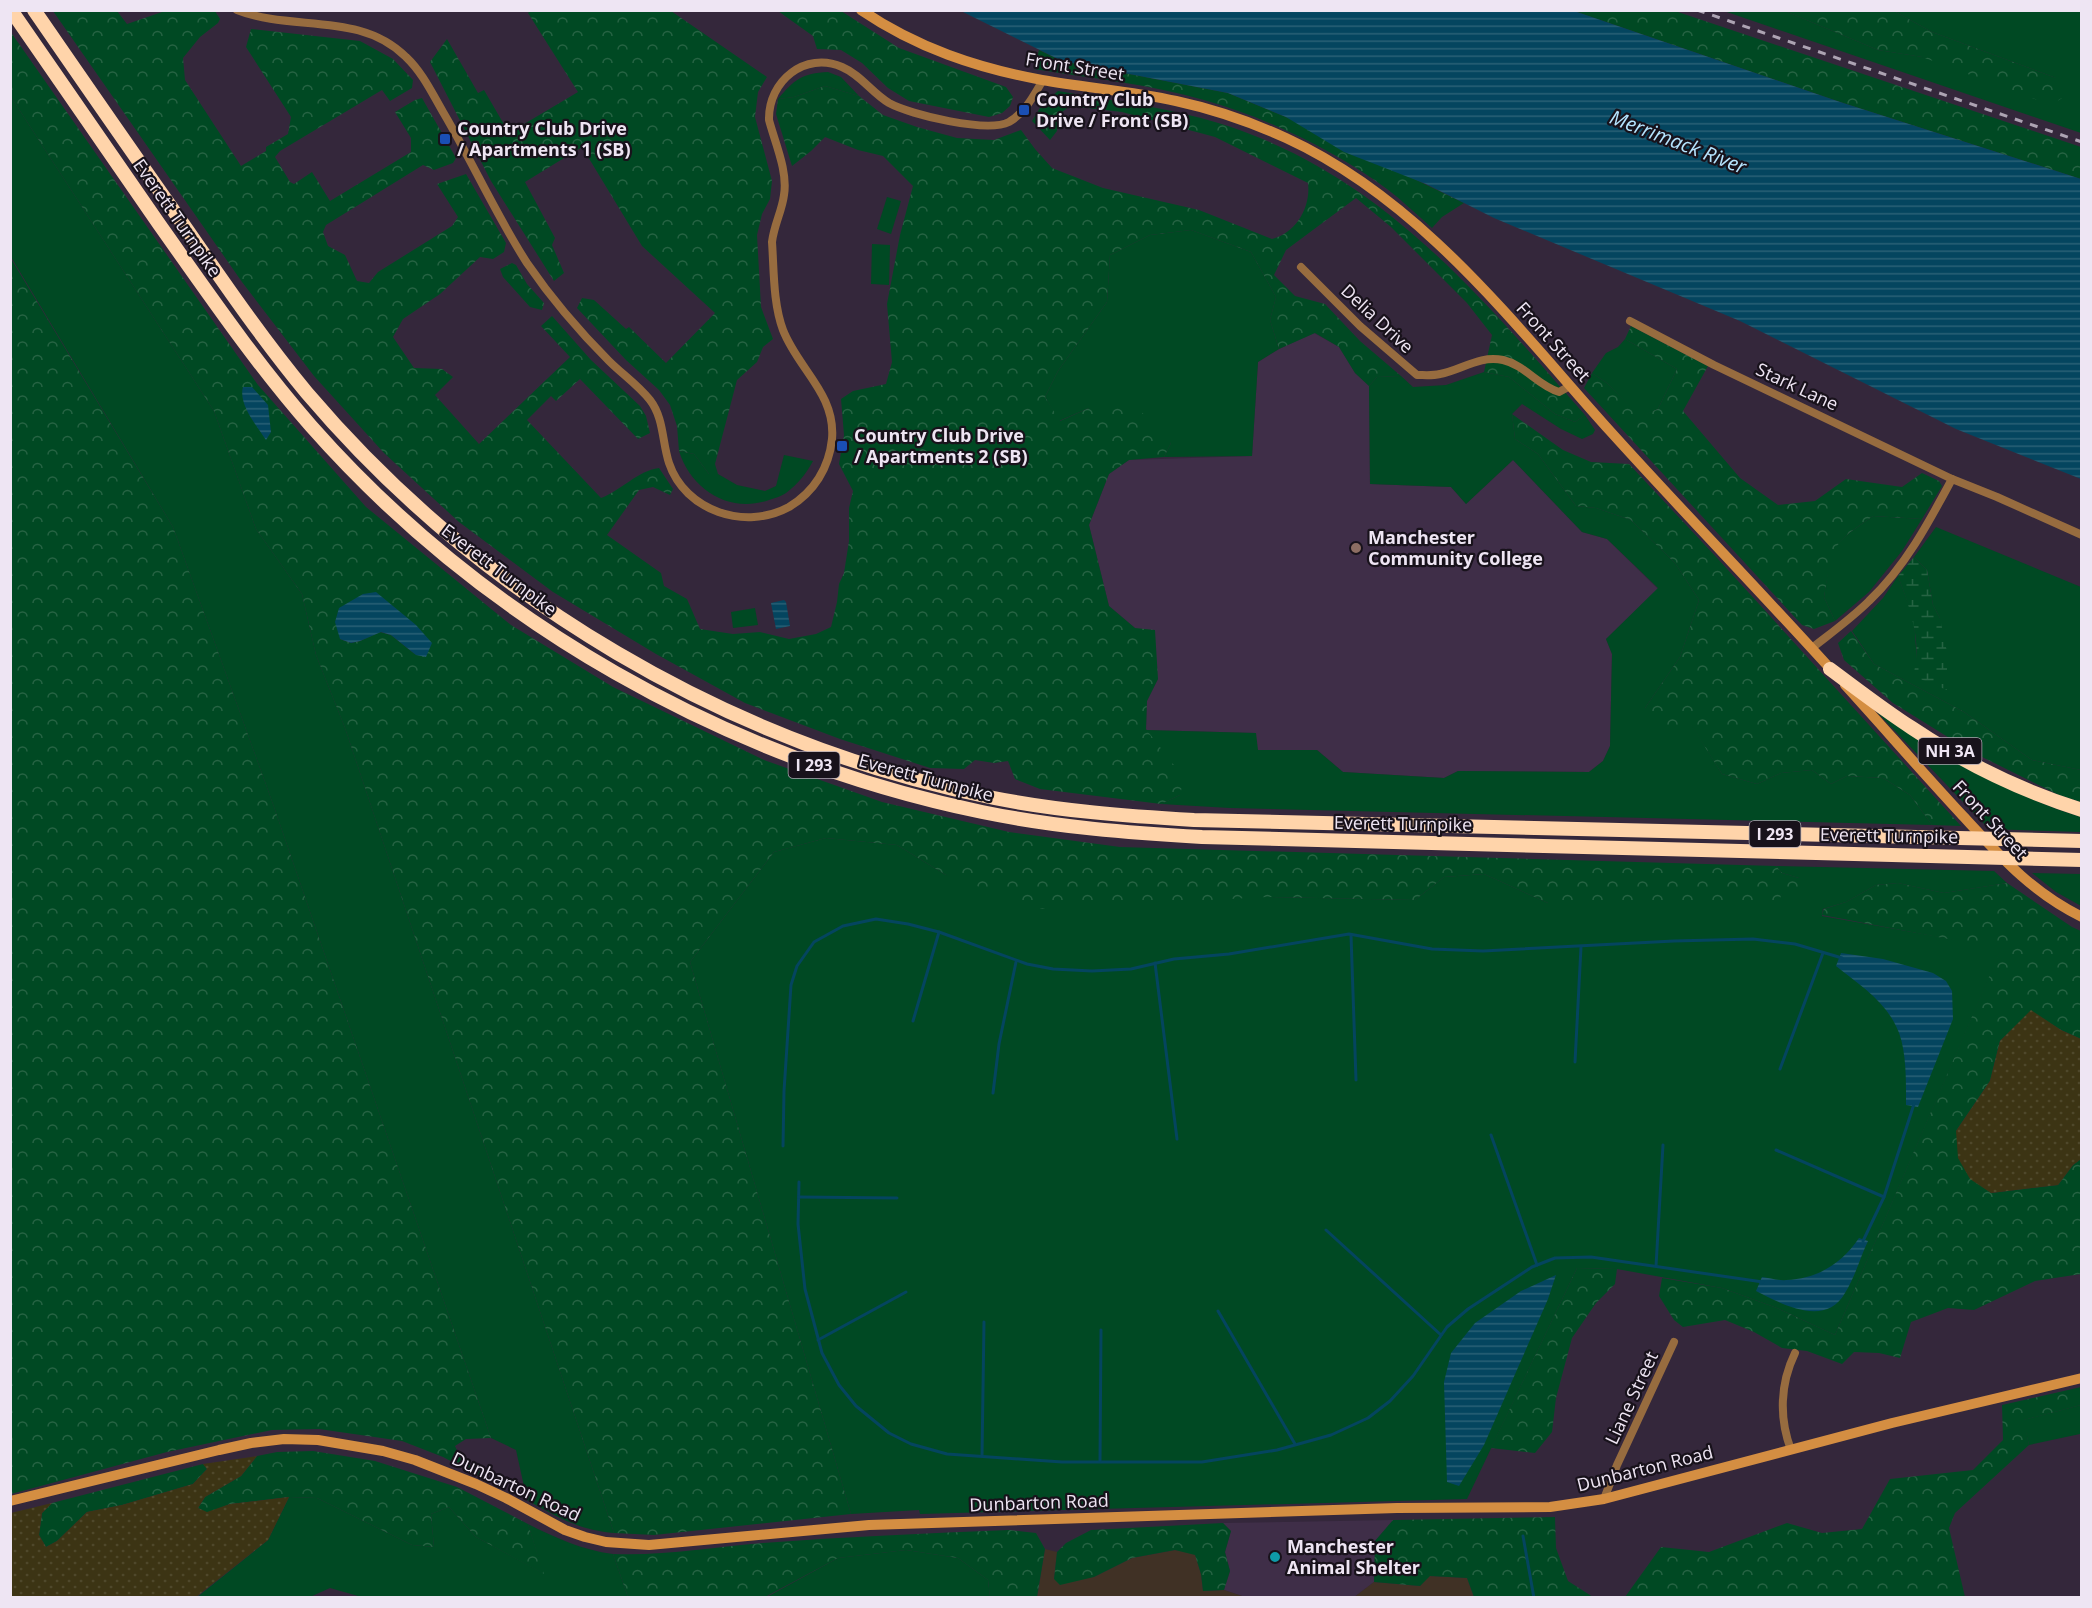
<svg xmlns="http://www.w3.org/2000/svg" width="2092" height="1608" viewBox="0 0 2092 1608" font-family="'Open Sans',sans-serif">
	<defs>
		<pattern id="forest-crowns" width="20" height="18" patternUnits="userSpaceOnUse" patternTransform="scale(1.5)"><rect width="20" height="18" fill="#004923"/><path d="M2 6a3 3 0 1 1 6 0M12 15a3 3 0 1 1 6 0" fill="none" stroke="#266343"/></pattern>
		<pattern id="wetland-marsh" width="20" height="14" patternUnits="userSpaceOnUse" patternTransform="scale(1.5)"><rect width="20" height="14" fill="#004923"/><path d="M1 5h8M5 5V1M11 12h8M15 12V8" fill="none" stroke="#266343"/></pattern>
		<pattern id="sand-dots" width="8" height="8" patternUnits="userSpaceOnUse" patternTransform="scale(1.5)"><rect width="8" height="8" fill="#3c3414"/><path d="M2 2h.1M6 6h.1" fill="none" stroke="#4f482b" stroke-width="1.8" stroke-linecap="round"/></pattern>
		<pattern id="water-rules" width="6" height="5" patternUnits="userSpaceOnUse" patternTransform="scale(1.5)"><rect width="6" height="5" fill="#04455f"/><path d="M0 2.5h6" fill="none" stroke="#296076"/></pattern>
	</defs>
	<rect width="100%" height="100%" fill="#34273b"/>
	<g fill="#3f2e48">
		<polygon points="1314,333 1339,347 1355,373 1369,386 1370,484 1451,487 1466,504 1513,460 1582,532 1607,539 1658,589 1606,639 1612,654 1610,746 1603,761 1589,772 1458,771 1444,778 1343,772 1317,750 1257,750 1255,733 1146,730 1147,701 1158,679 1135,628 1109,606 1089,525 1109,474 1129,460 1252,456 1258,362 1279,349"/>
		<polygon points="1393,1520 1375,1541 1374,1582 1353,1598 1245,1597 1224,1590 1230,1571 1225,1552 1231,1531 1223,1523"/>
	</g>
	<g fill="#403125">
		<polygon points="1045,1549 1057,1552 1054,1579 1094,1577 1132,1558 1175,1550 1195,1554 1201,1574 1203,1591 1224,1590 1245,1597 1037,1598"/>
		<polygon points="1429,1576 1467,1578 1474,1597 1353,1598 1374,1582 1420,1586"/>
	</g>
	<g fill="#004923">
		<polygon points="1724,11 1785,11 1878,50 2056,78 1932,32 1894,11 2081,11 2081,133"/>
		<path d="M 828,72 L 841,77 L 859,96 L 825,86 L 794,97 L 778,99 C 794,80 802,73 828,72 Z"/>
		<path d="M 11,97 L 214,411 L 256,529 L 302,594 L 316,655 L 345,728 L 614,1533 C 579,1530 557,1517 527,1500 L 516,1450 L 491,1438 L 273,804 L 173,527 L 11,257 Z"/>
		<polygon points="887,197 901,201 891,234 877,229"/>
		<polygon points="1191,230 1251,252 1276,297 1270,320 1279,349 1258,362 1252,456 1164,457 1171,443 1089,408 1059,421 1045,397 1058,371 1107,302 1110,255 1150,235"/>
		<polygon points="872,244 890,245 889,285 871,284"/>
		<polygon points="1625,339 1677,369 1658,409 1640,417 1607,383 1592,373 1606,353 1618,347"/>
		<polygon points="1484,372 1509,377 1555,414 1575,422 1585,415 1595,430 1593,434 1582,439 1561,429 1522,404 1512,414 1515,439 1538,454 1576,506 1596,508 1631,520 1675,563 1699,600 1680,657 1645,708 1691,724 1722,774 1757,784 1781,773 1812,770 1831,784 1847,776 1883,778 1910,795 1932,825 1230,808 1161,804 1180,795 1146,730 1256,733 1258,750 1317,750 1343,772 1444,778 1458,771 1589,772 1603,761 1610,746 1612,654 1606,639 1658,588 1607,539 1582,532 1513,460 1466,504 1451,487 1370,484 1369,386 1377,377 1401,376 1413,387 1446,385"/>
		<path d="M 679,451 L 694,454 L 709,474 L 718,474 L 737,485 L 765,491 L 776,486 L 784,455 L 813,461 C 806,474 798,484 786,493 C 782,496 775,498 769,500 C 730,514 691,490 679,451 Z"/>
		<polygon points="1873,516 1922,519 1902,551 1869,592 1835,621 1824,597 1831,551 1849,533"/>
		<polygon points="1936,527 2081,587 2081,770 2032,760 1964,712 1874,664 1852,631 1883,598 1898,576 1914,619 1917,662 1940,618 1933,605 1927,570 1914,557"/>
		<polygon points="755,608 758,625 733,628 731,612"/>
		<path d="M 1873,708 C 1939,751 2005,794 2081,817 L 2081,832 L 1989,829 Z"/>
		<polygon points="826,838 897,845 946,875 1267,897 1415,900 1444,877 1484,874 1548,903 1781,895 1799,878 1782,873 1776,866 1994,871 2007,883 1944,893 1898,883 1876,885 1846,902 1823,909 1822,916 2002,948 1835,1335 1777,1308 1722,1288 1617,1269 1577,1268 1467,1499 920,1514 919,1510 851,1514 690,962 774,852"/>
		<polygon points="2032,873 2081,874 2081,906 2056,892"/>
		<polygon points="2081,1405 2081,1432 2080,1434 2029,1445 2023,1420"/>
		<path d="M 289,1497 L 317,1498 L 412,1545 L 434,1547 L 431,1514 L 449,1507 L 476,1537 L 543,1573 L 528,1524 C 556,1538 582,1550 613,1554 L 628,1597 L 365,1598 L 330,1588 L 310,1597 L 196,1598 L 268,1540 Z"/>
		<polygon points="906,1550 958,1558 988,1580 990,1597 765,1598 838,1558"/>
	</g>
	<g fill="url(#forest-crowns)" fill-rule="evenodd">
		<path d="M 53,11 L 117,11 L 127,24 L 165,11 L 215,11 L 220,19 L 218,23 L 200,37 L 183,58 L 185,80 L 241,166 L 266,151 L 266,147 L 288,134 L 291,117 L 246,47 L 251,29 L 360,41 L 393,59 L 413,80 L 412,88 L 390,101 L 382,90 L 280,151 L 275,157 L 290,182 L 294,184 L 312,172 L 330,201 L 411,152 L 411,138 L 395,112 L 415,100 L 422,98 L 456,158 L 453,163 L 434,170 L 423,165 L 326,225 L 323,232 L 328,246 L 345,255 L 357,281 L 369,283 L 378,272 L 452,226 L 458,217 L 437,184 L 466,174 L 506,243 L 504,252 L 493,259 L 480,257 L 440,294 L 403,319 L 393,337 L 414,368 L 442,369 L 453,377 L 435,395 L 479,444 L 570,357 L 541,326 L 552,316 L 591,360 L 640,406 L 646,416 L 650,433 L 638,439 L 580,379 L 556,401 L 551,396 L 527,420 L 601,498 C 622,490 637,471 659,468 L 673,489 L 670,495 L 653,487 L 639,490 L 607,535 L 661,573 L 664,586 L 687,599 L 700,629 L 733,634 L 760,632 L 789,639 L 816,634 L 831,627 L 837,602 L 839,584 L 844,573 L 849,541 L 849,508 L 853,491 L 839,464 L 844,435 L 841,399 L 853,391 L 886,384 L 892,362 L 887,304 L 900,235 L 913,186 L 883,156 L 858,150 L 825,137 L 811,151 L 792,166 L 776,114 L 778,99 L 794,97 L 825,86 L 859,96 L 883,115 L 917,127 L 957,138 L 994,140 L 1021,130 L 1035,149 L 1052,168 L 1103,188 L 1199,210 L 1272,239 C 1296,233 1311,207 1308,183 L 1215,137 L 1122,112 L 1070,106 L 1058,115 L 1057,131 L 1050,140 L 1032,121 L 1043,103 L 1058,91 C 1114,101 1178,109 1231,127 C 1386,180 1481,297 1585,415 L 1575,422 L 1555,414 L 1509,377 L 1484,372 L 1492,335 L 1467,303 L 1391,227 L 1356,198 L 1286,250 L 1274,275 L 1295,296 L 1325,304 L 1360,341 L 1401,376 L 1377,377 L 1369,386 L 1355,373 L 1339,347 L 1315,333 L 1279,349 L 1270,320 L 1276,297 L 1251,252 L 1191,230 L 1150,235 L 1110,255 L 1107,302 L 1058,371 L 1045,397 L 1060,421 L 1089,408 L 1132,402 L 1171,443 L 1164,457 L 1129,460 L 1109,474 L 1089,525 L 1109,606 L 1135,628 L 1155,630 L 1158,679 L 1147,701 L 1146,729 L 1184,778 L 1180,795 L 1161,804 L 1040,789 L 1015,779 L 1008,761 L 994,763 L 975,760 L 964,769 L 930,768 L 840,739 L 745,703 L 656,654 L 553,592 L 459,522 L 384,453 L 314,376 L 242,282 Z"/>
		<polygon points="530,11 671,11 767,77 758,92 755,117 772,181 770,199 762,214 757,235 761,307 773,339 763,347 757,362 737,380 715,464 718,474 709,474 694,454 679,451 677,426 670,405 659,390 626,360 577,308 582,298 594,300 626,329 629,327 666,363 715,313 642,246 582,147 525,182 555,238 552,245 564,273 554,281 491,181 430,62 447,39 478,93 484,90 509,133 578,92 528,13"/>
		<polygon points="778,11 841,11 899,48 1006,87 1013,97 1010,106 1002,113 989,117 909,101 888,88 862,63 841,50 817,49 813,36"/>
		<polygon points="1574,11 1675,11 2081,147 2081,179 1840,102"/>
		<polygon points="1785,11 1894,11 1932,32 2056,78 2067,95 2051,105 1922,57 1878,50"/>
		<path d="M 10,31 L 258,385 L 366,507 L 511,625 L 613,687 L 764,760 L 882,802 L 1009,832 L 1120,847 L 1776,866 L 1782,873 L 1799,878 L 1800,887 L 1781,895 L 1778,907 L 1548,903 L 1484,874 L 1444,877 L 1415,900 L 1267,897 L 1039,909 L 946,875 L 897,845 L 826,838 L 774,852 L 690,962 L 851,1514 L 654,1535 L 614,1533 L 345,728 L 316,655 L 302,594 L 256,529 L 214,411 L 11,97 ZM 363,594 L 416,655 L 391,635 L 380,632 L 360,641 L 351,643 L 340,639 Z"/>
		<path d="M 1039,50 L 1062,61 L 1228,93 L 1286,117 L 1464,203 L 1442,217 L 1432,228 C 1417,215 1403,201 1387,189 C 1336,151 1265,117 1204,100 C 1149,84 1090,78 1034,69 Z"/>
		<polygon points="10,257 173,527 273,804 491,1438 466,1439 455,1446 462,1461 487,1475 485,1479 443,1457 402,1441 319,1429 272,1430 167,1452 11,1494"/>
		<polygon points="512,263 516,265 527,284 544,303 542,310 530,307 503,277 500,269"/>
		<polygon points="1631,326 1708,366 1683,411 1740,478 1778,505 1815,501 1846,479 1902,487 1922,473 1939,481 1942,486 1922,519 1873,516 1849,533 1832,551 1824,597 1835,621 1814,629 1802,625 1584,388 1592,373 1607,383 1640,416 1658,409 1677,369 1625,339"/>
		<polygon points="1512,414 1563,450 1591,462 1629,464 1718,559 1961,826 1932,825 1910,795 1883,778 1847,776 1831,784 1812,770 1781,773 1757,784 1722,774 1691,725 1654,726 1645,708 1680,657 1699,600 1675,563 1631,520 1596,508 1576,506 1538,454 1515,439"/>
		<polygon points="1851,631 1874,664 1964,712 2032,760 2081,770 2081,802 2059,795 1972,752 1893,703 1844,660 1838,643"/>
		<polygon points="1898,883 1944,893 2007,883 2072,927 2081,931 2081,1039 2061,1030 2031,1011 2000,1041 1990,1081 1956,1131 1991,1193 2058,1185 2073,1165 2081,1159 2081,1274 2035,1281 1974,1310 1948,1308 1911,1322 1900,1358 1879,1353 1854,1352 1842,1364 1807,1351 1782,1348 1754,1332 1725,1320 1683,1327 1674,1320 1659,1296 1662,1278 1722,1288 1777,1308 1835,1335 2001,949 1822,915 1824,909 1846,902 1876,885"/>
		<polygon points="1577,1268 1617,1269 1615,1284 1596,1303 1572,1338 1556,1398 1552,1432 1535,1453 1491,1448"/>
		<polygon points="2081,1387 2081,1405 2024,1420 2029,1445 1955,1513 1949,1528 1965,1597 1625,1597 1661,1547 1709,1552 1787,1523 1822,1533 1862,1529 1890,1479 1973,1470 2003,1440 2002,1405"/>
		<polygon points="313,1451 375,1461 457,1487 528,1524 544,1574 476,1537 449,1507 431,1514 434,1547 412,1545 317,1498 289,1497 230,1504 207,1513 198,1508 205,1497 241,1476 257,1456 277,1452"/>
		<polygon points="203,1464 207,1469 193,1484 122,1505 87,1512 57,1541 46,1547 39,1535 42,1513 52,1503"/>
		<polygon points="1555,1517 1556,1548 1568,1581 1593,1597 1474,1597 1467,1578 1430,1576 1420,1586 1374,1582 1375,1541 1393,1520"/>
		<polygon points="1223,1523 1231,1531 1225,1552 1230,1571 1224,1590 1203,1591 1201,1574 1195,1555 1175,1550 1132,1558 1094,1577 1060,1585 1054,1579 1057,1552 1066,1543 1091,1530"/>
		<path d="M 1009,1530 L 1036,1533 L 1045,1549 L 1037,1597 L 990,1597 L 988,1580 L 958,1558 L 906,1550 L 838,1558 L 765,1597 L 628,1597 L 613,1554 C 663,1556 713,1547 763,1543 C 845,1537 927,1533 1009,1530 Z"/>
	</g>
	<path fill="url(#wetland-marsh)" d="M 1914,557 L 1927,570 L 1933,605 L 1940,618 L 1947,652 L 1947,690 L 1913,676 C 1923,642 1910,609 1898,576 Z"/>
	<g fill="url(#sand-dots)">
		<polygon points="2031,1010 2061,1030 2081,1039 2081,1159 2073,1165 2058,1185 1991,1193 1970,1179 1958,1158 1956,1131 1990,1081 2000,1041"/>
		<polygon points="257,1456 241,1476 205,1497 198,1508 207,1512 230,1504 289,1497 268,1540 196,1597 11,1597 11,1513 52,1503 42,1513 39,1535 46,1547 57,1541 87,1512 122,1505 193,1484 207,1469 203,1464"/>
	</g>
	<g fill="url(#water-rules)">
		<polygon points="961,11 1574,11 1840,102 2081,179 2081,479 1956,429 1740,321 1494,218 1426,184 1344,152 1286,117 1228,93 1062,61"/>
		<path d="M 243,387 L 252,387 L 268,405 L 271,432 L 266,440 C 257,426 238,404 243,387 Z"/>
		<polygon points="376,592 416,625 432,643 426,657 416,655 391,635 381,632 360,641 351,643 340,639 335,622 339,608 363,594"/>
		<polygon points="784,600 786,602 790,626 776,629 771,603"/>
		<path d="M 1841,953 L 1883,959 L 1933,973 L 1946,981 L 1952,991 L 1953,1019 L 1918,1107 L 1906,1105 C 1906,1081 1907,1047 1896,1026 C 1884,1000 1857,983 1836,966 Z"/>
		<path d="M 1859,1238 L 1868,1241 C 1860,1258 1855,1277 1845,1293 C 1825,1328 1782,1304 1756,1291 L 1762,1277 C 1770,1278 1779,1281 1786,1280 C 1818,1279 1842,1263 1859,1238 Z"/>
		<polygon points="1556,1275 1548,1299 1484,1445 1459,1486 1447,1482 1444,1382 1451,1353 1475,1323 1521,1291"/>
	</g>
	<g fill="none" stroke-linecap="round" stroke-linejoin="round">
		<g stroke="#04455f" stroke-width="3">
			<polyline points="1351,935 1356,1080"/>
			<polyline points="1155,963 1177,1139"/>
			<polyline points="913,1021 939,932"/>
			<polyline points="1575,1062 1581,947"/>
			<polyline points="1780,1069 1823,953"/>
			<polyline points="993,1093 999,1044 1016,962"/>
			<polyline points="1491,1135 1537,1265"/>
			<polyline points="783,1146 784,1091 791,985 797,966 814,942 843,926 876,919 908,924 939,932 1027,964 1053,969 1092,971 1131,969 1174,959 1229,954 1349,934 1432,949 1483,951 1674,941 1753,939 1795,944 1842,958"/>
			<polyline points="1776,1150 1884,1197"/>
			<polyline points="799,1182 798,1224 805,1289 822,1353 839,1385 856,1406 889,1433 911,1444 947,1454 1062,1462 1202,1462 1277,1450 1331,1435 1368,1418 1390,1401 1413,1376 1447,1327 1468,1309 1532,1267 1555,1258 1591,1257 1763,1282"/>
			<polyline points="799,1197 897,1198"/>
			<polyline points="1326,1230 1441,1335"/>
			<polyline points="1863,1241 1884,1197 1914,1104"/>
			<polyline points="1656,1266 1663,1145"/>
			<polyline points="1218,1311 1295,1444"/>
			<polyline points="818,1340 906,1292"/>
			<polyline points="982,1456 984,1322"/>
			<polyline points="1100,1461 1101,1330"/>
			<polyline points="1523,1536 1534,1598"/>
		</g>
		<g stroke="#976c3f" stroke-width="8">
			<path d="M 237,10 C 292,32 360,11 406,57 C 422,72 432,93 443,112 C 472,161 496,215 527,263 C 551,298 579,331 609,361 C 622,374 638,385 650,400 C 664,418 662,442 669,463 C 685,511 745,531 789,507 C 814,492 829,468 832,439 C 836,394 798,369 783,330 C 773,303 774,270 772,242 C 774,225 782,211 784,195 C 788,171 775,143 769,120 C 768,81 805,51 842,67 C 861,75 872,93 889,103 C 911,115 987,133 1009,122 C 1025,113 1034,95 1043,80"/>
			<path d="M 1301,267 L 1360,326 L 1417,375 C 1424,375 1432,376 1440,374 C 1462,370 1479,355 1503,360 C 1525,365 1538,386 1559,392 L 1570,386"/>
			<polyline points="1630,321 1714,365 1952,479 1997,497 2082,535"/>
			<path d="M 1812,648 C 1831,633 1852,618 1869,601 C 1905,567 1929,522 1952,479"/>
			<path d="M 1791,1450 C 1779,1418 1780,1384 1795,1353"/>
			<polyline points="1604,1499 1617,1465 1674,1342"/>
		</g>
		<g stroke="#d48e42" stroke-width="10">
			<path d="M 861,10 C 917,48 977,68 1042,80 C 1087,88 1132,91 1176,101 C 1213,109 1251,122 1286,138 C 1421,200 1513,323 1610,431 C 1684,513 1761,592 1835,674"/>
			<path d="M 1845,685 C 1885,729 1923,773 1963,816 C 2000,856 2031,892 2082,917"/>
			<polyline points="10,1501 219,1450 251,1443 284,1439 318,1440 383,1451 415,1460 476,1484 506,1498 565,1530 585,1537 606,1542 649,1545 869,1525 1397,1508 1550,1507 1604,1499 1892,1423 2082,1378"/>
		</g>
		<g stroke="#ffd4aa" stroke-width="14">
			<path d="M 11,10 C 61,82 110,153 159,224 C 208,293 255,362 311,426 C 485,623 726,759 982,812 C 1055,827 1129,833 1202,837 L 2082,860"/>
			<path d="M 34,10 C 85,84 136,158 188,231 C 226,286 264,341 307,393 C 482,599 729,745 994,798 C 1060,811 1127,816 1194,820 L 2082,841"/>
			<path d="M 1830,669 C 1857,689 1884,710 1912,728 C 1964,763 2022,791 2082,810"/>
		</g>
		<polyline stroke="#ada3b3" stroke-width="3" stroke-dasharray="8 8" stroke-linecap="butt" points="1697,10 2082,142"/>
	</g>
	<g fill="#1a4fb4" stroke="#18121b" stroke-width="2">
		<rect x="1018" y="104" width="12" height="12" rx="3"/>
		<rect x="439" y="133" width="12" height="12" rx="3"/>
		<rect x="836" y="440" width="12" height="12" rx="3"/>
	</g>
	<circle fill="#8d6e63" stroke="#18121b" stroke-width="2" cx="1356" cy="548" r="6"/>
	<circle fill="#0f9aa8" stroke="#18121b" stroke-width="2" cx="1275" cy="1557" r="6"/>
	<g text-anchor="middle" stroke-width="4.5" stroke-linejoin="round" paint-order="stroke">
		<g fill="#18121b" stroke="#aea6b2" stroke-width="1.5">
			<rect x="1918.5" y="738" width="63" height="26" rx="4.5"/>
			<rect x="788.5" y="752" width="51" height="26" rx="4.5"/>
			<rect x="1749.5" y="821" width="51" height="26" rx="4.5"/>
		</g>
		<g font-size="16" font-weight="bold" fill="#eee5f3">
			<text x="1950" y="757">NH 3A</text>
			<text x="814" y="771">I 293</text>
			<text x="1775" y="840">I 293</text>
		</g>
		<g font-size="18" fill="#eee5f3" stroke="#18121b">
			<text transform="translate(1075 67) rotate(9)" y="6">Front Street</text>
			<text transform="translate(177 218) rotate(55)" y="6">Everett Turnpike</text>
			<text transform="translate(1377 319) rotate(43)" y="6">Delia Drive</text>
			<text transform="translate(1553 342) rotate(48)" y="6">Front Street</text>
			<text transform="translate(1797 387) rotate(25)" y="6">Stark Lane</text>
			<text transform="translate(499 570) rotate(37)" y="6">Everett Turnpike</text>
			<text transform="translate(926 778) rotate(15)" y="6">Everett Turnpike</text>
			<text transform="translate(1990 820) rotate(47)" y="6">Front Street</text>
			<text transform="translate(1403 824) rotate(1)" y="6">Everett Turnpike</text>
			<text transform="translate(1889 836) rotate(1)" y="6">Everett Turnpike</text>
			<text transform="translate(1632 1398) rotate(-65)" y="6">Liane Street</text>
			<text transform="translate(1645 1469) rotate(-14)" y="6">Dunbarton Road</text>
			<text transform="translate(516 1487) rotate(25)" y="6">Dunbarton Road</text>
			<text transform="translate(1039 1503) rotate(-2)" y="6">Dunbarton Road</text>
		</g>
		<g font-size="18" font-weight="bold" fill="#eee5f3" stroke="#18121b" text-anchor="start">
			<text x="1036" y="106">Country Club<tspan x="1036" dy="21">Drive / Front (SB)</tspan></text>
			<text x="457" y="135">Country Club Drive<tspan x="457" dy="21">/ Apartments 1 (SB)</tspan></text>
			<text x="854" y="442">Country Club Drive<tspan x="854" dy="21">/ Apartments 2 (SB)</tspan></text>
			<text x="1368" y="544">Manchester<tspan x="1368" dy="21">Community College</tspan></text>
			<text x="1287" y="1553">Manchester<tspan x="1287" dy="21">Animal Shelter</tspan></text>
		</g>
		<g font-size="20" font-style="italic" fill="#b5e4fe" stroke="#18121b">
			<text transform="translate(1678 142) rotate(21)" y="7">Merrimack River</text>
		</g>
	</g>
	<rect width="2092" height="1608" fill="none" stroke="#eee5f3" stroke-width="24"/>
</svg>
